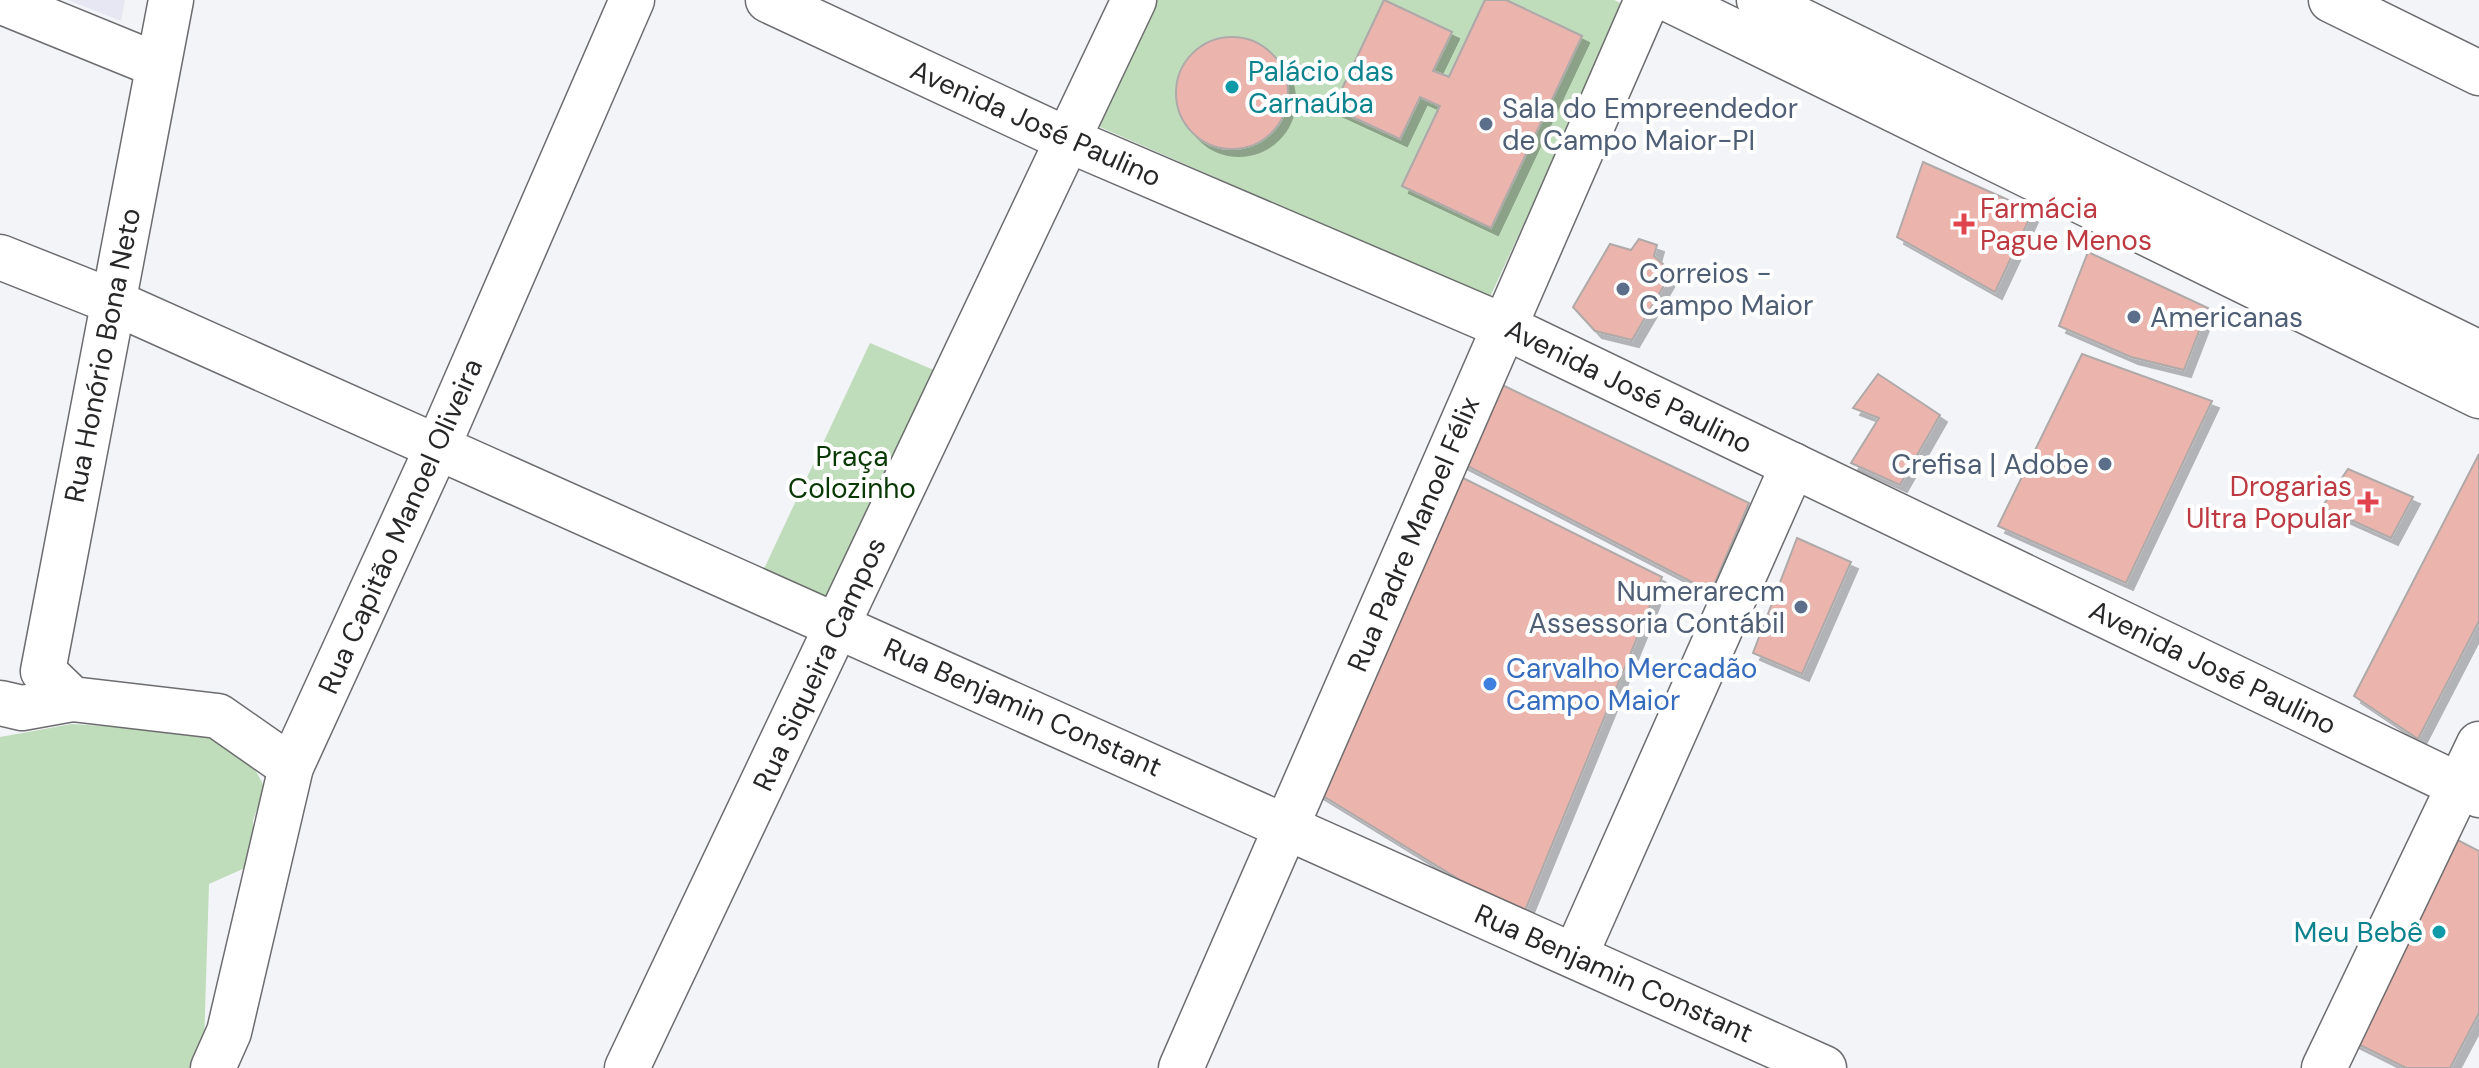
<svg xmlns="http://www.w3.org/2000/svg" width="2479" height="1068" viewBox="0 0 2479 1068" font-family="'DM Sans',sans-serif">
	<defs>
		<filter id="shadow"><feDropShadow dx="7" dy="7" stdDeviation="0" flood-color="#0004"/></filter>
	</defs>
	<rect width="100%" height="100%" fill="#f3f4f8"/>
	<polygon fill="#e6e7f2" points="68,0 125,0 121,21"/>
	<g fill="#bfddba">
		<polygon points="1153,0 1614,0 1625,5 1490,297 1093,124"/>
		<polygon points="870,343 941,373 834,602 763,571"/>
		<polygon points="72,724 201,732 250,760 265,788 253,820 253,844 245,868 209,884 204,1045 196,1068 0,1068 0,737"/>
	</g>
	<g fill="#ebb5ad" stroke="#afaaa9" stroke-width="2" filter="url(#shadow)">
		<polygon points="1384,0 1452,32 1433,71 1449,77 1485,0 1506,0 1582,36 1491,228 1402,186 1440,106 1420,97 1400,139 1333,108"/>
		<polygon points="1384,0 1452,32 1433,71 1449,77 1485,0 1506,0 1582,36 1491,228 1402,186 1440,106 1420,97 1400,139 1333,108"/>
		<circle cx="1232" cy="93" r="56"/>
		<polygon points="1923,162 2033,211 1995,292 1897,237"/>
		<polygon points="1639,239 1657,245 1654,256 1672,272 1632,340 1595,331 1573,307 1610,244 1631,250"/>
		<polygon points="2088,252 2208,308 2184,370 2131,357 2059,326"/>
		<polygon points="2082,354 2212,401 2126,583 1998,526"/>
		<polygon points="1878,374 1940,415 1900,485 1851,463 1879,418 1853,408"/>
		<polygon points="1494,381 1749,503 1711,592 1456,460"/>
		<polygon points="2479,454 2479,621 2418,739 2354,696"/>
		<polygon points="2348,469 2413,497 2391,538 2322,507"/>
		<polygon points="1455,474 1662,577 1522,918 1315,791"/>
		<polygon points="1797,538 1851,562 1802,674 1753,653"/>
		<polygon points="2446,834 2479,851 2479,1013 2450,1068 2406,1068 2346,1038"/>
	</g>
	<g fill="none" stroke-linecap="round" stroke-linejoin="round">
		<defs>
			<g id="street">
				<polyline points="768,0 1066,139 1503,326 2479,795"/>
				<polyline points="2331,0 2479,73"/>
				<polyline points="0,1 157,65"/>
				<polyline points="0,257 111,301 1824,1068"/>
				<polyline points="0,703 22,708 72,699"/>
				<polyline points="1575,956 1793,465"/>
				<polyline points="1181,1068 1647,0"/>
				<polyline points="2324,1068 2479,744"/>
			</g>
			<polyline id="secondary" points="171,0 43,671 72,699 218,716 291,767"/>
			<g id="primary">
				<polyline points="1670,0 2479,396"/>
				<polyline points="1759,0 2479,353"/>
				<polyline points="213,1068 229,1032 291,767 438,446 632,0"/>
				<polyline points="627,1068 1134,0"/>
			</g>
		</defs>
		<use href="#street" stroke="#6d6d70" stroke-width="47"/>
		<use href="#secondary" stroke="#6d6d70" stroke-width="47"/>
		<use href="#primary" stroke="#6d6d70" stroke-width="47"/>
		<use href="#street" stroke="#fff" stroke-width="44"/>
		<use href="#secondary" stroke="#fff" stroke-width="44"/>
		<use href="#primary" stroke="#fff" stroke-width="44"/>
	</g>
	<g fill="#0f9aa8" stroke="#fff" stroke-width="3">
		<circle cx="1232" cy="87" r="8"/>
		<circle cx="2439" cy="932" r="8"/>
	</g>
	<g fill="#5c6f8a" stroke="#fff" stroke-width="3">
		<circle cx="1486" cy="124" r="8"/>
		<circle cx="1623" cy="289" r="8"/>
		<circle cx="2134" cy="317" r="8"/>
		<circle cx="2105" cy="464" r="8"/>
		<circle cx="1801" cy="607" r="8"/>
	</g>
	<g fill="#e0444e" stroke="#fff" stroke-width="3">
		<path d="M1960 212h8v8h8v8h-8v8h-8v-8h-8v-8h8z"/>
		<path d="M2364 490h8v8h8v8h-8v8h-8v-8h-8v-8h8z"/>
	</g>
	<circle fill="#3f7fe0" stroke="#fff" stroke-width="3" cx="1490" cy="684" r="8"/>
	<g text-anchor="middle" stroke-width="8" stroke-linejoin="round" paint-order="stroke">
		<g font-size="28" fill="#0d838f" stroke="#fff" text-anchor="start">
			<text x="1248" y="81">Palácio das<tspan x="1248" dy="32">Carnaúba</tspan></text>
			<text x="2423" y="942" text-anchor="end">Meu Bebê</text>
		</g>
		<g font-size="28" fill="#4e5e75" stroke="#fff" text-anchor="start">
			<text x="1502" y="118">Sala do Empreendedor<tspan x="1502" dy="32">de Campo Maior-PI</tspan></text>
			<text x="1639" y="283">Correios -<tspan x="1639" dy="32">Campo Maior</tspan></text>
			<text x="2150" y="327">Americanas</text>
			<text x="2089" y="474" text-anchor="end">Crefisa | Adobe</text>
			<text x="1785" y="601" text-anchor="end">Numerarecm<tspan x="1785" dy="32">Assessoria Contábil</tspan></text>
		</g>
		<g font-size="28" fill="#272729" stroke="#fff">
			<text transform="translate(1036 123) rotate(24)" y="10">Avenida José Paulino</text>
			<text transform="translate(102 355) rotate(-79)" y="10">Rua Honório Bona Neto</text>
			<text transform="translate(1629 386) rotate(26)" y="10">Avenida José Paulino</text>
			<text transform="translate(400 526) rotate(-66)" y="10">Rua Capitão Manoel Oliveira</text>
			<text transform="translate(1413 534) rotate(-67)" y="10">Rua Padre Manoel Félix</text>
			<text transform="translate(819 664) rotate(-65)" y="10">Rua Siqueira Campos</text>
			<text transform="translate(2213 667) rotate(26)" y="10">Avenida José Paulino</text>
			<text transform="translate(1023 707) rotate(24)" y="10">Rua Benjamin Constant</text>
			<text transform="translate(1614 973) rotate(24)" y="10">Rua Benjamin Constant</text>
		</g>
		<g font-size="28" fill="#be3a42" stroke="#fff" text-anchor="start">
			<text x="1980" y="218">Farmácia<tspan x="1980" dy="32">Pague Menos</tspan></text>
			<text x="2352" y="496" text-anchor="end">Drogarias<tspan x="2352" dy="32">Ultra Popular</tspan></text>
		</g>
		<g font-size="28" fill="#083803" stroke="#fff">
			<text x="852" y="466">Praça<tspan x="852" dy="32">Colozinho</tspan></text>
		</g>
		<g font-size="28" fill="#366cbe" stroke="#fff" text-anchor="start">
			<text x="1506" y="678">Carvalho Mercadão<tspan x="1506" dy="32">Campo Maior</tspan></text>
		</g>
	</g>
</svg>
